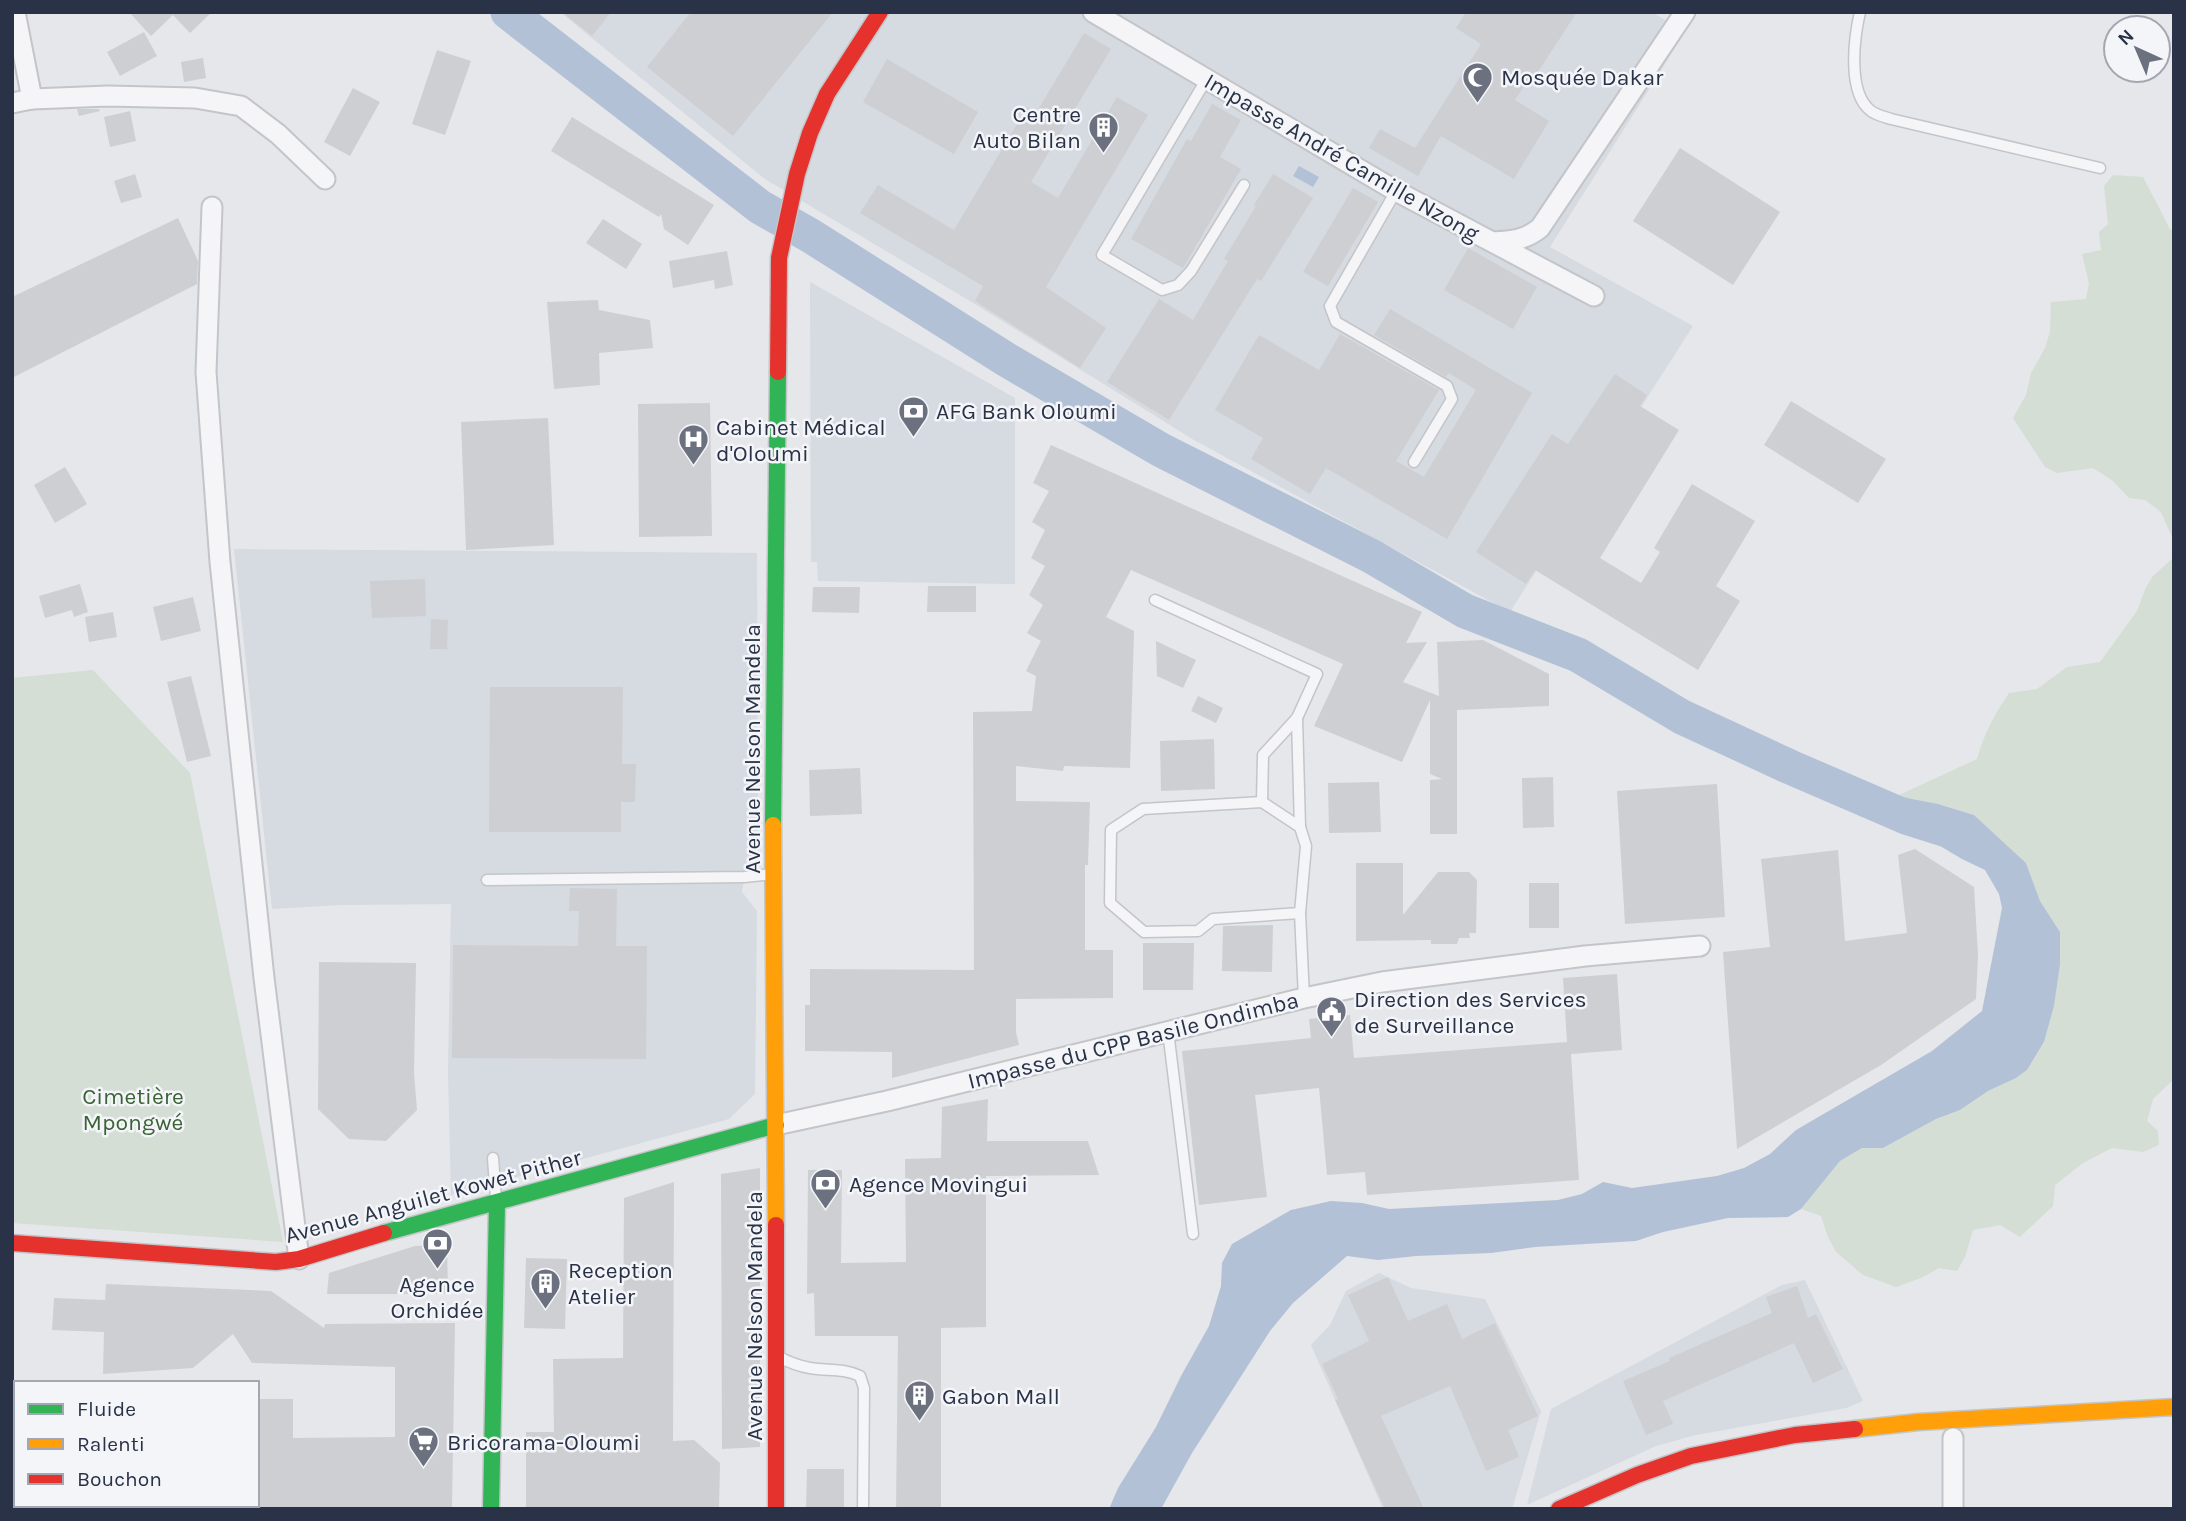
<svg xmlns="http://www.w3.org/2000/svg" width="2186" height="1521" viewBox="0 0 2186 1521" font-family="Karla,sans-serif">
	<rect width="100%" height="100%" fill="#e5e7ea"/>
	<g fill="#d6dae1">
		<polygon points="560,12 1652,12 1685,32 1550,247 1693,326 1510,612 1194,440 965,298 765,179"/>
		<polygon points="810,282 1015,398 1015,584 818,581 817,562 811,562"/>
		<polygon points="234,549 757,553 758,855 746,866 742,892 757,911 755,1094 729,1119 451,1195 448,1071 451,904 339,905 272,909"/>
		<polygon points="1379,1273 1411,1288 1485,1299 1541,1411 1512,1509 1383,1509 1311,1345 1330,1325 1346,1291"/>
		<polygon points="1805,1280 1863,1401 1846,1408 1696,1435 1656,1446 1527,1505 1551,1409 1782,1285"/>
	</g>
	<g fill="#d4ded5">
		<polygon points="2113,175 2143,177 2170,229 2174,231 2174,542 2161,512 2145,500 2129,498 2112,480 2093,468 2057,473 2045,467 2013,418 2026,395 2031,373 2045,348 2050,332 2051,302 2086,299 2089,283 2082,254 2101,250 2099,232 2108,224 2104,186"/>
		<path d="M 2174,557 L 2174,1079 L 2153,1099 L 2147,1121 L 2158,1131 L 2159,1145 L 2143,1152 L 2112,1148 L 2083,1163 L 2055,1185 L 2053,1206 L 2020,1237 L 2000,1225 L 1973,1230 L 1965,1257 L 1957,1271 L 1939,1268 L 1921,1278 L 1896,1287 L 1863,1275 L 1836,1252 L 1828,1237 L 1821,1216 L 1801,1209 L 1840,1161 L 1862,1148 L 1883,1148 L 1936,1119 L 1960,1110 L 1988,1091 L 2016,1078 L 2027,1070 L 2044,1043 L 2054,1006 L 2060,965 L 2060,932 L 2040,901 L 2026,863 L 1974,815 L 1938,804 L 1897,796 L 1977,759 C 1984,734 1994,715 2009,693 L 2037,689 L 2067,667 L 2100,662 L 2137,611 L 2146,587 L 2153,576 Z"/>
		<polygon points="93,670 190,773 283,1242 12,1223 12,678"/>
	</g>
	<g fill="#b2c1d6">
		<polygon points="1299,166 1319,177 1313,187 1293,176"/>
		<polygon points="1897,796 1938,804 1974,815 2026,863 2040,901 2060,932 2060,965 2054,1006 2044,1042 2027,1070 2016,1078 1988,1091 1960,1110 1936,1119 1883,1148 1862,1148 1840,1161 1801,1209 1788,1217 1728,1218 1663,1232 1636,1241 1535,1247 1491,1253 1416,1256 1378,1260 1347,1256 1293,1303 1270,1331 1192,1453 1161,1509 1109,1509 1118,1488 1156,1427 1181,1376 1209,1326 1221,1286 1222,1263 1232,1244 1291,1210 1331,1201 1362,1203 1389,1209 1558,1200 1582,1194 1603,1182 1632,1188 1717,1176 1744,1168 1770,1154 1796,1130 1932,1051 1982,1011 2002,908 1999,894 1985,870 1962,859 1930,840 1899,829"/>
	</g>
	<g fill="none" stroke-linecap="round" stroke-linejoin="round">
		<polyline stroke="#b2c1d6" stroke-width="35" points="508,12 760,207 811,236 1007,360 1161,450 1371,556 1465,611 1578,655 1682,717 1790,767 1906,817 1944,829"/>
	</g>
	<g fill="#cecfd3">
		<polygon points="129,12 212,12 190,33 173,15 151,36"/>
		<polygon points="562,12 611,12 592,36"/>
		<polygon points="691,12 833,12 733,136 647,67"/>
		<polygon points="1466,12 1577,12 1534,78 1531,76 1515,100 1549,121 1514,179 1441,136 1418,176 1369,148 1380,129 1415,148 1481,44 1456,28"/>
		<polygon points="144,32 157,56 120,76 107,52"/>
		<polygon points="1084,33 1111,49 1031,182 1058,198 1117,97 1148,115 1046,287 1106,328 1080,368 975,301 983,286 860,213 878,185 954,230 1027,107 1036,113"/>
		<polygon points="437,50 471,61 445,135 412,124"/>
		<polygon points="203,58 206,78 184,82 181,62"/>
		<polygon points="887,59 978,112 954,154 863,102"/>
		<polygon points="353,88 380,102 350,156 324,142"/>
		<polygon points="1212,104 1241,120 1220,157 1241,169 1183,268 1131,239 1187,139 1191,141"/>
		<polygon points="77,109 99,109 100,111 79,116"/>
		<polygon points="130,111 136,141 110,147 104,117"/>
		<polygon points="572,117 714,205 688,245 664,229 661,214 659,217 551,151"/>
		<polygon points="1680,148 1780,212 1733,285 1633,221"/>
		<polygon points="135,174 142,197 121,203 114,181"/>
		<polygon points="1273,174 1313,198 1261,281 1257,279 1169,420 1107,382 1159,299 1193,320 1228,261 1224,259 1256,206 1254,205"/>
		<polygon points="1353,188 1378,202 1328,286 1303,272"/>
		<polygon points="178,218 198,261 197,284 12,378 12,297"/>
		<polygon points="603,219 642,244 626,269 586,243"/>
		<polygon points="1468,248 1537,287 1513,329 1444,290"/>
		<polygon points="727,251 733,285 715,289 714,280 673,288 669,261"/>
		<polygon points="598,300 599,310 650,320 653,348 599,353 600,385 554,389 547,302"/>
		<polygon points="1390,309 1532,393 1447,539 1326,468 1310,494 1251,459 1263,438 1215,410 1259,335 1319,370 1340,334 1439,390 1396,461 1424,477 1476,390 1449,373 1446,377 1374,335"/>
		<polygon points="1615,374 1647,395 1640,406 1679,430 1600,558 1641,583 1660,552 1654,548 1692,484 1755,521 1716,586 1740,601 1698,670 1535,570 1526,584 1476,552 1552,434 1568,444"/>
		<polygon points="1791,401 1886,459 1858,503 1764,445"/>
		<polygon points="710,403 712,536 639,537 638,404"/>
		<polygon points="548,418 554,545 466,550 461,422"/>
		<polygon points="1051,445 1422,612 1406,643 1427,642 1403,682 1439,696 1437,642 1483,640 1549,674 1549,706 1457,710 1457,834 1430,834 1430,780 1442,779 1430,774 1430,700 1402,762 1314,726 1343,664 1131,570 1106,617 1134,631 1130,768 1064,766 1063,771 1016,766 1016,801 1090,802 1088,865 1085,865 1085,950 1113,950 1113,998 1016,999 1016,1032 1019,1045 892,1078 892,1052 805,1051 805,1005 810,1005 810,969 974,970 973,712 1032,711 1036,676 1026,671 1041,641 1027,633 1043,605 1029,595 1045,566 1031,558 1045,530 1032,522 1049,491 1033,483"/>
		<polygon points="65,467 87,504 55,523 34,485"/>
		<polygon points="425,579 426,616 372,618 370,581"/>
		<polygon points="80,584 88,612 74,617 72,610 45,618 39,596"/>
		<polygon points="928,586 976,586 976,612 927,612"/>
		<polygon points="813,587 860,587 859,613 812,612"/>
		<polygon points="193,597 201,631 161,641 153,607"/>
		<polygon points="113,612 117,637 89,642 85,617"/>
		<polygon points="431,619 448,620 447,649 430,649"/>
		<polygon points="1156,641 1196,660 1183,688 1157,676"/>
		<polygon points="191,676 211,756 187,762 167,682"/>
		<polygon points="490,687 623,687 622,764 636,764 635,802 621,802 621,832 489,832"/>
		<polygon points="1198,696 1223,708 1216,723 1191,711"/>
		<polygon points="1214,739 1215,789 1161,791 1160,741"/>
		<polygon points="860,768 862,814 810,816 809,770"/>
		<polygon points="1553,777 1554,827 1523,828 1522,778"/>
		<polygon points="1379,782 1381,832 1329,833 1328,783"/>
		<polygon points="1717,784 1725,917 1625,924 1617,791"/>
		<polygon points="1915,849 1974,887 1978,955 1976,999 1881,1065 1737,1149 1723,952 1770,947 1761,859 1838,850 1845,941 1907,933 1898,855"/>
		<polygon points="1356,863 1403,863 1403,915 1438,872 1469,872 1477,880 1476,933 1469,933 1470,938 1459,938 1457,944 1431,944 1431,940 1356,941"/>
		<rect x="1529" y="883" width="30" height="45"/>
		<polygon points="570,888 617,889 616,946 647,946 646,1059 452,1058 453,945 578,946 579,911 569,911"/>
		<polygon points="1273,925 1272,972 1222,971 1223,926"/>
		<polygon points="1143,943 1194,943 1193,990 1143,990"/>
		<polygon points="319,962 416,963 414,1073 417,1110 386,1141 349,1139 318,1109"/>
		<polygon points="1617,974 1622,1050 1571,1054 1579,1180 1367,1195 1365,1172 1327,1175 1319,1088 1255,1095 1267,1197 1199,1205 1182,1051 1311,1038 1309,1019 1350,1015 1354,1058 1567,1042 1563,978"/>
		<polygon points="988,1099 987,1141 1088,1141 1099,1175 986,1176 986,1327 941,1328 941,1509 896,1509 898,1336 815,1336 814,1293 807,1294 808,1170 842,1170 841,1263 906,1262 905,1159 941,1158 942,1107"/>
		<polygon points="760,1168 760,1447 722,1449 721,1174"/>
		<polygon points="674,1182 673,1441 694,1440 720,1463 719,1509 526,1509 526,1432 554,1432 553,1359 623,1358 624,1198"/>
		<polygon points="447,1245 448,1294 327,1294 329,1273 415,1246"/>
		<polygon points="526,1258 567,1259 565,1329 524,1328"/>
		<polygon points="1388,1277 1408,1321 1447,1304 1462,1339 1495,1323 1538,1416 1508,1430 1519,1457 1486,1471 1450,1386 1381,1416 1424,1509 1385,1509 1335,1400 1338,1399 1322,1364 1369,1341 1348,1295"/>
		<polygon points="106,1284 271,1291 324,1328 325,1324 455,1323 452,1509 257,1509 257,1399 293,1399 293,1438 395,1437 395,1367 252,1363 233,1334 193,1368 103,1374 104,1332 52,1330 54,1298 105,1300"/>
		<polygon points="1797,1286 1808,1318 1816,1314 1843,1369 1813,1383 1794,1343 1663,1401 1673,1424 1646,1435 1623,1381 1670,1361 1669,1358 1772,1313 1766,1297"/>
		<polygon points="807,1469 844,1469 844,1509 806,1509"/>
	</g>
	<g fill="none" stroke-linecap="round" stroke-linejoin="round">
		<defs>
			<g id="lane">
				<path d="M 1860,12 C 1854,38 1847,93 1871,111 C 1876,115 1885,117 1891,119 L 2100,168"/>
				<polyline points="1206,80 1102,255 1162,290 1178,285 1191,271 1244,185"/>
				<polyline points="1396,191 1330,306 1336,322 1447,386 1452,399 1414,462"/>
				<polyline points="1155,600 1317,674 1297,718 1263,755 1262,802 1300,827 1306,846 1300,913 1304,998"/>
				<polyline points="1297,718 1300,827"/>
				<polyline points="1262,802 1143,809 1111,830 1110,903 1144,932 1198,931 1213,919 1300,913"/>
				<polyline points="487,880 744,877 773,874"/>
				<polyline points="1168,1031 1193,1234"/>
				<polyline points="493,1158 496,1199"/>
				<path d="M 777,1356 C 788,1362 798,1366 810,1368 C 827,1371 844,1368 860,1376 L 864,1388 L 863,1509"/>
			</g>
			<g id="street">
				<polyline points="15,12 32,99 108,96 195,98 241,106 278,134 325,179"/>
				<polyline points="1093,12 1396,191 1594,296"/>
				<polyline points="12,103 32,99"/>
				<polyline points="212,207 206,372 220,562 264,978 299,1259"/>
				<path d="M 1493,242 C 1512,241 1525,240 1540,228 L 1685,12"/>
				<polyline points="776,1125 887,1101 1304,998 1382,982 1585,956 1700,946"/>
				<polyline points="1953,1509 1953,1438"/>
			</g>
			<g id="fast">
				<polyline points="773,825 778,372"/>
				<polyline points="384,1233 776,1125"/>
				<polyline points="491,1509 497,1203"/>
			</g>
			<g id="slow">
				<polyline points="773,825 776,1225"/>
				<polyline points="1855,1429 1918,1422 2174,1407"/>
			</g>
			<g id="jam">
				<polyline points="778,372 779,258 797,174 810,133 827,94 880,12"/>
				<polyline points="776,1225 776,1509"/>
				<polyline points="12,1243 276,1262 299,1259 384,1233"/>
				<polyline points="1559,1509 1637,1475 1691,1456 1795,1435 1855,1429"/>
			</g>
		</defs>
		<use href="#lane" stroke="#c3c5c8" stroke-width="13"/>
		<use href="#street" stroke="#c3c5c8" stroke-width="23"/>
		<use href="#fast" stroke="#c3c5c8" stroke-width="19"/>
		<use href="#slow" stroke="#c3c5c8" stroke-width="19"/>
		<use href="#jam" stroke="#c3c5c8" stroke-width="19"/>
		<use href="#lane" stroke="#f5f5f7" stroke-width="10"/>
		<use href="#street" stroke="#f5f5f7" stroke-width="19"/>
		<use href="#fast" stroke="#30b455" stroke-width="16"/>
		<use href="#slow" stroke="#ff9f0a" stroke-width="16"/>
		<use href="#jam" stroke="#e5322d" stroke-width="16"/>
	</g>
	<defs>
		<symbol id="mosque-pin" viewBox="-11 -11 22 30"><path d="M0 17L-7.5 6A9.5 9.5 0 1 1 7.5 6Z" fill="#6b717f" stroke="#f4f5f9"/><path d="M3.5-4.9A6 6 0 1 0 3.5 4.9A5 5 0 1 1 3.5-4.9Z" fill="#fff"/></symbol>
		<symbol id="building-pin" viewBox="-11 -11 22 30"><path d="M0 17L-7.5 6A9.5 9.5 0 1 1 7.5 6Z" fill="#6b717f" stroke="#f4f5f9"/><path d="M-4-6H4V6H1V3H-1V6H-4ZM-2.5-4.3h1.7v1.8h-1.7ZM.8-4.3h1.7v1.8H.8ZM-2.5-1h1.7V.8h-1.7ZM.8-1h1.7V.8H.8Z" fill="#fff"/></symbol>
		<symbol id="bank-pin" viewBox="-11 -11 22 30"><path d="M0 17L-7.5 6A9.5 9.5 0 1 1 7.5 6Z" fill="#6b717f" stroke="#f4f5f9"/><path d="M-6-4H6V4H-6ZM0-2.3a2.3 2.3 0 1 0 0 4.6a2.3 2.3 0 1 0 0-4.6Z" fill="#fff"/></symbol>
		<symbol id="hospital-pin" viewBox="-11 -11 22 30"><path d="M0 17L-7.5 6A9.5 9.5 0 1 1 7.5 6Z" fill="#6b717f" stroke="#f4f5f9"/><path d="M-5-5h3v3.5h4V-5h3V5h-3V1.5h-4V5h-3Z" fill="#fff"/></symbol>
		<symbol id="civic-pin" viewBox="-11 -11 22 30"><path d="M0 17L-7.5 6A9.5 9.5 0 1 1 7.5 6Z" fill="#6b717f" stroke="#f4f5f9"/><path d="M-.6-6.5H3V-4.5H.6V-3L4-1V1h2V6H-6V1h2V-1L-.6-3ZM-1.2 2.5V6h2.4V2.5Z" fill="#fff"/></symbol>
		<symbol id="supermarket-pin" viewBox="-11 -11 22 30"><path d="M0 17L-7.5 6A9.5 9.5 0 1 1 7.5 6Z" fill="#6b717f" stroke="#f4f5f9"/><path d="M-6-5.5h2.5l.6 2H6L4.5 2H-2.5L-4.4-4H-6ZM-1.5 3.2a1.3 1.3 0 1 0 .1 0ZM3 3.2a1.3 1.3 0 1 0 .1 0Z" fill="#fff"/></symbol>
	</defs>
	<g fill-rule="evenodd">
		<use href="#mosque-pin" x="1460" y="60" width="35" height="47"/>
		<use href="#building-pin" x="1086" y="110" width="35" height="47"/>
		<use href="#bank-pin" x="896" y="394" width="35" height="47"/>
		<use href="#hospital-pin" x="676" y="422" width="35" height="47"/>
		<use href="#civic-pin" x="1314" y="994" width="35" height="47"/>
		<use href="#bank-pin" x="808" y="1166" width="35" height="47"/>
		<use href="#bank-pin" x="420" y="1226" width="35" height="47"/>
		<use href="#building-pin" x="528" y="1266" width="35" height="47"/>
		<use href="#building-pin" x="902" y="1378" width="35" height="47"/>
		<use href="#supermarket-pin" x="406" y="1424" width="35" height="47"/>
	</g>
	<g text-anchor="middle" stroke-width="5" stroke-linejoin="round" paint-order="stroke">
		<g font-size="23" fill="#293246" stroke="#f4f5f9" text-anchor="start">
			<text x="1501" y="85">Mosquée Dakar</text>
			<text x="1081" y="122" text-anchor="end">Centre<tspan x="1081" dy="26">Auto Bilan</tspan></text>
			<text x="936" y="419">AFG Bank Oloumi</text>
			<text x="716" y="435">Cabinet Médical<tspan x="716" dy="26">d'Oloumi</tspan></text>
			<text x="1354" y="1007">Direction des Services<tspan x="1354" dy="26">de Surveillance</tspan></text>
			<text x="849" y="1192">Agence Movingui</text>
			<text x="568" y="1278">Reception<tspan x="568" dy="26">Atelier</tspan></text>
			<text x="437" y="1292" text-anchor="middle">Agence<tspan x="437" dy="26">Orchidée</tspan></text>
			<text x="942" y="1404">Gabon Mall</text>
			<text x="447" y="1450">Bricorama-Oloumi</text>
		</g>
		<g font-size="23" fill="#293246" stroke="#f4f5f9">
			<text transform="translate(1342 157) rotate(30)" y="8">Impasse André Camille Nzong</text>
			<text transform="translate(752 749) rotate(-90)" y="8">Avenue Nelson Mandela</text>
			<text transform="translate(1133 1040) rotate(-14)" y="8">Impasse du CPP Basile Ondimba</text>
			<text transform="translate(433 1196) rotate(-15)" y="8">Avenue Anguilet Kowet Pither</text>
			<text transform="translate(754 1316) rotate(-90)" y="8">Avenue Nelson Mandela</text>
		</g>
		<g font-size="23" fill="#3b6336" stroke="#f4f5f9">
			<text x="133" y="1104">Cimetière<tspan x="133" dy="26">Mpongwé</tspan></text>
		</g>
	</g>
	<rect width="2186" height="1521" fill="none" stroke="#293246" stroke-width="28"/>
	<rect x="14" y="1381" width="245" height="126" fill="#f4f5f9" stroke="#a3a7b1" stroke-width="2"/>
	<rect x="28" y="1404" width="35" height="10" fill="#30b455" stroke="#a3a7b1" stroke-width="2"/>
	<text x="77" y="1416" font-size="21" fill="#293246">Fluide</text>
	<rect x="28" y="1439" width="35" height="10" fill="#ff9f0a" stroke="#a3a7b1" stroke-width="2"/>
	<text x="77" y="1451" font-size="21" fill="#293246">Ralenti</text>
	<rect x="28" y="1474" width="35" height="10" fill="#e5322d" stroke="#a3a7b1" stroke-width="2"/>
	<text x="77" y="1486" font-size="21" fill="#293246">Bouchon</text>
	<g transform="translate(2137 49) rotate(316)"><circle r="33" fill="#f4f5f9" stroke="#a3a7b1" stroke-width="2"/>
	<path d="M0-5L12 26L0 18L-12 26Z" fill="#6b717f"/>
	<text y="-10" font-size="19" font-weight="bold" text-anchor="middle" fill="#293246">N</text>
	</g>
</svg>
